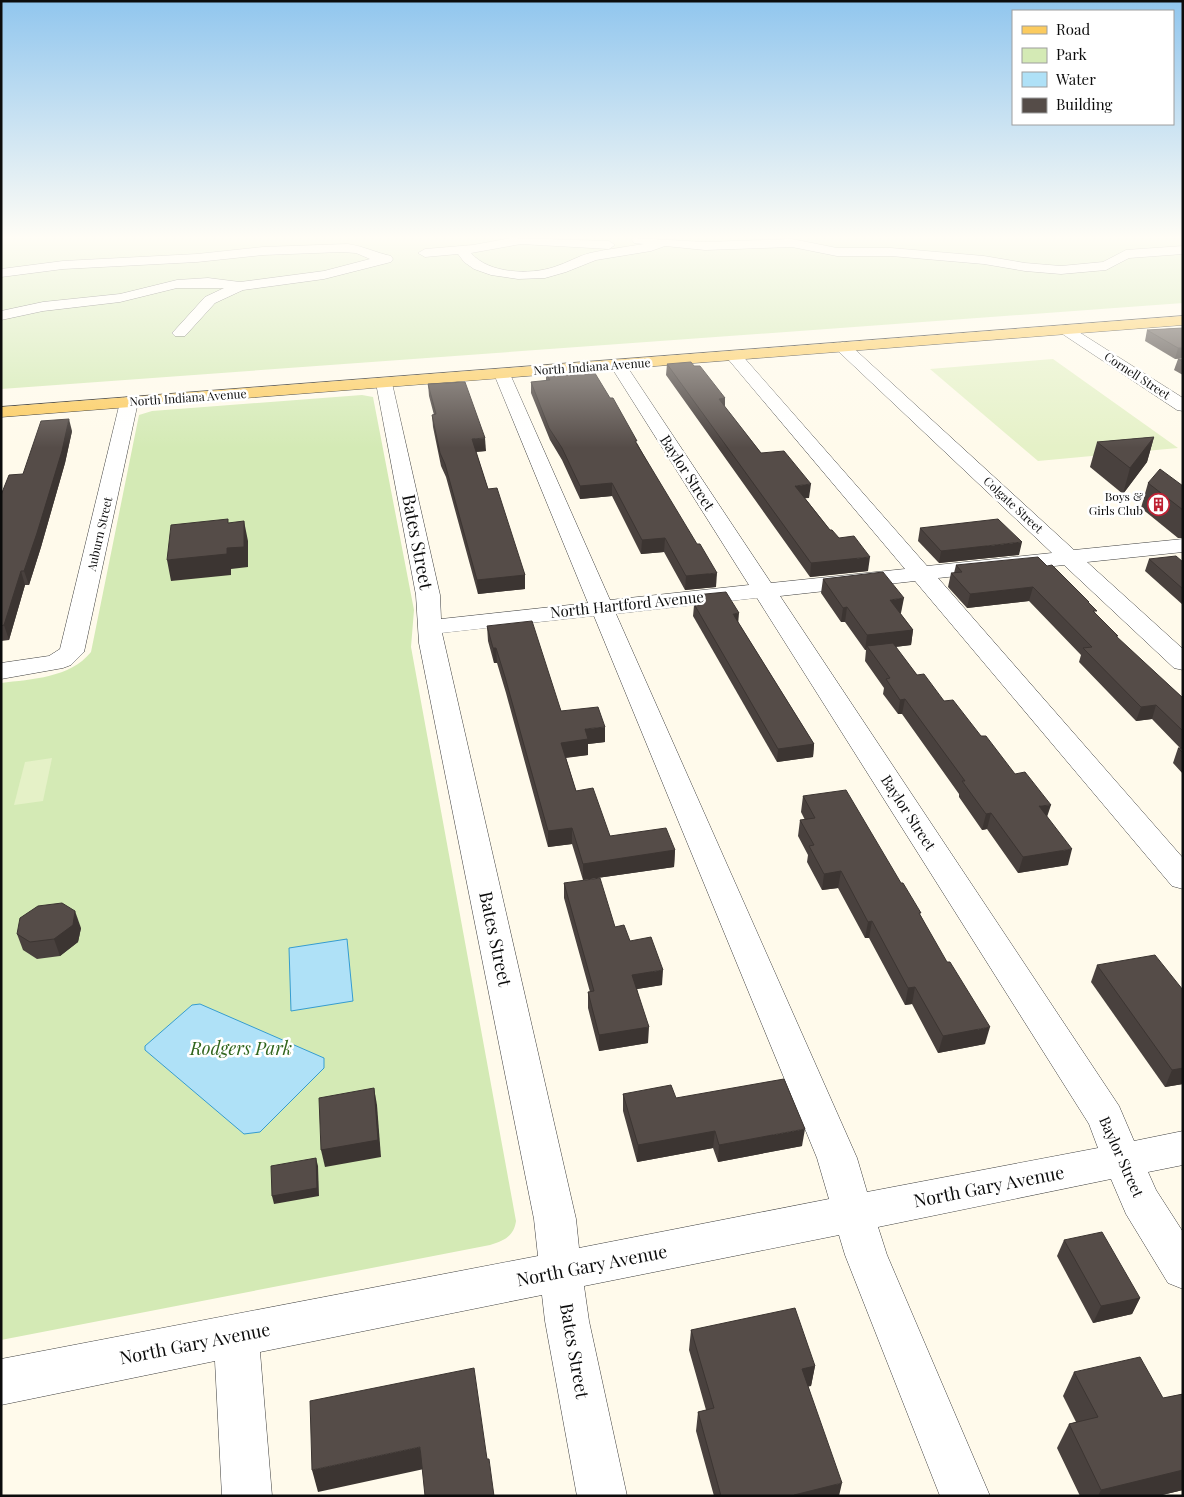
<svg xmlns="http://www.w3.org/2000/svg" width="1184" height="1497" viewBox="0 0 1184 1497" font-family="'Playfair Display',serif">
	<rect width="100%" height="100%" fill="#fffaeb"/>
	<g fill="#d4eab5">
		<polygon points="1,238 1183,238 1183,303 1,389"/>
		<path d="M 362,395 L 373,397 L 414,610 L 411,647 L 516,1221 C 514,1236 504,1241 490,1245 L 1,1340 L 1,683 C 32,679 70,678 91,652 L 139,415 L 152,411 Z"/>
	</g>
	<g fill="#e5f1c7">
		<polygon points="1053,359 1178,448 1038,461 930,369"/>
		<polygon points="52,758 43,801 14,805 25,762"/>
	</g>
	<g fill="#afe1f7" stroke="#359cd0">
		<polygon points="347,939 353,1001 291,1011 289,948"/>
		<polygon points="200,1004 324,1058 324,1068 260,1132 244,1134 145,1050 145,1046 192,1005"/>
	</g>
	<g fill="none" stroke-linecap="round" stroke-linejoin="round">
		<defs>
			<g id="minor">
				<path d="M 511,238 L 609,241 L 615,245 L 609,249 L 521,244 L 471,253 C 489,274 530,275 554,267 C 567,263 578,256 590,253 C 608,249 626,247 644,244 L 634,243 L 632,240 L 633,238 L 705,242 L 792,239 L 837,248 L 891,248 L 984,256 L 1025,263 L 1061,266 L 1103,262 L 1126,250 L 1183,246 L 1183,254 L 1129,258 L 1106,270 L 1061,274 L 1025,271 L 984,264 L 891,256 L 837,256 L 792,247 L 705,250 L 665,246 L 651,251 L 596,260 L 566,272 L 545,278 L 518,279 L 491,275 L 474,269 L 464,262 L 458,254 L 425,257 L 418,253 L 425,249 L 473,245 Z"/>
				<path d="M 348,244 C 363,246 377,253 391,256 L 393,259 L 391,262 L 324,279 L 243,290 L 215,303 L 185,336 L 175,336 L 172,333 L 175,330 L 205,297 L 224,288 L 177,288 L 120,302 L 43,311 L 1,320 L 1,311 L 43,302 L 120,294 L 177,280 L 208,278 L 240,282 L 324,271 L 370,259 L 356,253 L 342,252 L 263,255 L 197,262 L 63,269 L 1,277 L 1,269 L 63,261 L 197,254 L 263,247 Z"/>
				<polygon points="1066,325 1071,327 1183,398 1183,411 1177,410 1061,333 1058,330 1061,327"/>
				<path d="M 843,342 L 849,344 L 1074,550 L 1183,539 L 1183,552 L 1087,562 L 1183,649 L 1183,670 L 1174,668 L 1064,565 L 938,578 L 1183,858 L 1183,889 L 1172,886 L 915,581 L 780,596 L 1119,1106 L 1134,1141 L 1183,1131 L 1183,1165 L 1148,1172 L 1156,1190 L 1183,1232 L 1183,1289 L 1168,1283 L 1126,1214 L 1111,1179 L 878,1227 L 887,1255 L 990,1496 L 940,1496 L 845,1255 L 839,1235 L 584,1286 L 589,1321 L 627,1496 L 577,1496 L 545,1321 L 542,1295 L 260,1352 L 272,1496 L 222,1496 L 215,1361 L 1,1405 L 1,1359 L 538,1256 L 534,1219 L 419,643 L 416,595 L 376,383 L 378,379 L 390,379 L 392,383 L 440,595 L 441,619 L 588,603 L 494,374 L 496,370 L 508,370 L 510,374 L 610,600 L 749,585 L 610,365 L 612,362 L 624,362 L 626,365 L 771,583 L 905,569 L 728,359 L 726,356 L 728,353 L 740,353 L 927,566 L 1052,553 L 837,350 L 835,347 L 837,344 ZM 757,598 L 1089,1124 L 1098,1148 L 867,1192 L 857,1158 L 616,614 ZM 594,616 L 817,1158 L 829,1199 L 579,1248 L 576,1219 L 442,633 Z"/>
				<polygon points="129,397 135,398 138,402 84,652 71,665 63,668 1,679 1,663 49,656 60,649 120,402 123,398"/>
			</g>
			<polygon id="major" points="1183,316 1183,325 1,417 1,407"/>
		</defs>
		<use href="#minor" stroke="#3f3f3f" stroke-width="1"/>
		<use href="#major" stroke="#1d1d1d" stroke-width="1"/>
		<use href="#minor" fill="#fff" fill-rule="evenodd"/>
		<use href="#major" fill="#fbcb5f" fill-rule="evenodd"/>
	</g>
	<g fill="#49413e">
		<polygon points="1183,328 1183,358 1175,359 1145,341 1147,330"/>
		<polygon points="1178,359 1183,359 1183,375 1174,370"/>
		<polygon points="667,364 694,366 725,398 725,407 761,453 809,498 805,498 830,530 839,538 868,571 810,577 666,375"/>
		<polygon points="546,374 637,443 716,587 685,590 664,552 641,554 612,496 580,499 562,460 550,440 531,393 531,382 546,381"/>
		<polygon points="428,384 486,451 476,452 488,489 525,575 525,589 478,594 446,477 441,466 433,427 432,415 434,415 429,396"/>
		<polygon points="72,431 65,463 41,547 29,585 25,585 9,640 1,641 1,495 23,474"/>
		<polygon points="1154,437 1147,462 1123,494 1090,467 1097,442"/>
		<polygon points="1148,483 1183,486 1183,538 1178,538 1141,508"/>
		<polygon points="920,528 1019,555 939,563 918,541"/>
		<polygon points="1149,559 1183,562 1183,605 1145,571"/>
		<polygon points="956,565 1047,566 1089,602 1089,603 1096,614 1117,638 1183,698 1183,774 1173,763 1178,748 1180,748 1152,719 1136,721 1079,662 1081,655 1029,601 967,608 948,587 951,573 954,573"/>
		<polygon points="823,579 901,613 900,613 913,630 911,645 895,647 917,675 981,736 1047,817 1068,865 1018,873 987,829 982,830 959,797 959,794 902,714 898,714 883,694 884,688 865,661 866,650 865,650 845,622 841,622 821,593"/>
		<polygon points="695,595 738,622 814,744 813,757 777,762 693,616"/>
		<polygon points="487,626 561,711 605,742 588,744 588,755 566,758 576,791 610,836 675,850 674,867 583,880 572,844 548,847 506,693 497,663 494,663 488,641"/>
		<polygon points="803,796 901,883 921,916 985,1044 938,1053 912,1004 905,1005 869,938 865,938 838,888 822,890 807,862 808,855 798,836 800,820 805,820 801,812"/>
		<polygon points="564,883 615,927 630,941 662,985 637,989 648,1043 599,1051 588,1008 588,992 590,992 564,898"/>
		<polygon points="81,928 78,942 60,956 37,959 23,950 17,934"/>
		<polygon points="1097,965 1183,990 1183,1084 1165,1087 1091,982"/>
		<polygon points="623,1094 676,1098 802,1146 718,1162 713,1148 637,1162 623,1111"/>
		<polygon points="1064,1240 1140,1298 1132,1314 1093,1323 1057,1256"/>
		<polygon points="691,1330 815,1366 811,1386 808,1386 839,1496 714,1496 696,1431 698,1412 706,1410 689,1350"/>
		<polygon points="1074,1372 1163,1398 1183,1394 1183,1490 1158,1496 1080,1496 1057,1448 1069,1424 1076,1422 1063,1396"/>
	</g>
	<g fill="#3c3532">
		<polygon points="1178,348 1183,348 1183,358 1175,359"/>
		<polygon points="725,398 725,410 719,399"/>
		<polygon points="69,419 72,431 65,463 41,547 29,585 24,571"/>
		<polygon points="1154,437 1147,462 1123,494 1130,468"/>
		<polygon points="485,438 486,451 472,452 472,439"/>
		<polygon points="612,483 612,496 580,499 580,486"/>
		<polygon points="811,484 809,498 794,499 795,486"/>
		<polygon points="244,521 248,541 248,567 231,569 231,575 171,581 167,560 227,548"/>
		<polygon points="665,538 664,552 641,554 642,540"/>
		<polygon points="1022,542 1019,555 939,563 941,551"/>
		<polygon points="870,557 868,571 810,577 811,563"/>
		<polygon points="21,571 25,585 9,640 4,625"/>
		<polygon points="717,573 716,587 685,590 686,576"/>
		<polygon points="525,575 525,589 478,594 477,580"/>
		<polygon points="1033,587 1029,601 967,608 970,594"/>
		<polygon points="904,598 901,613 887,614 890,600"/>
		<polygon points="847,607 845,622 841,622 843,608"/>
		<polygon points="739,613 738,625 733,614"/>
		<polygon points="913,630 911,645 869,650 867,646 866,650 865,650 867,635"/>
		<polygon points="493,648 496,648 497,663 494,663"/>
		<polygon points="905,699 902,714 898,714 900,700"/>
		<polygon points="1156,705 1152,719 1136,721 1141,707"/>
		<polygon points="605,727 605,742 588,744 588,755 561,758 561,743 585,729"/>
		<polygon points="814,744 813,757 777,762 778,749"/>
		<polygon points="1051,805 1046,820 1039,806"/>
		<polygon points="991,813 987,829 982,830 986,814"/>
		<polygon points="572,828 572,844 548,847 548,831"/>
		<polygon points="1072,849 1068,865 1018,873 1023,857"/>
		<polygon points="675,850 674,867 583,880 583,864"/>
		<polygon points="841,871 838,888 822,890 824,874"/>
		<polygon points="75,911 81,928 78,942 60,956 54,939"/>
		<polygon points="872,921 869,938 865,938 868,922"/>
		<polygon points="663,970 662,985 631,990 632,975"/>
		<polygon points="915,987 912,1004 905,1005 908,988"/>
		<polygon points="649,1027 648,1043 599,1051 599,1035"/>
		<polygon points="990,1027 985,1044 938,1053 943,1036"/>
		<polygon points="1183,1068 1183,1084 1165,1087 1172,1070"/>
		<polygon points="374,1088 377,1105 381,1157 325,1167 321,1150"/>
		<polygon points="805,1129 802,1146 718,1162 719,1145"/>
		<polygon points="715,1131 713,1148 637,1162 638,1145"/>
		<polygon points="316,1158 318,1166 319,1196 274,1204 272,1196"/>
		<polygon points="1140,1298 1132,1314 1093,1323 1101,1306"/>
		<polygon points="815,1366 811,1386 798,1389 802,1369"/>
		<polygon points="420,1447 424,1469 318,1492 312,1470"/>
		<polygon points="1183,1470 1183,1490 1158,1496 1098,1496 1101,1490"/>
		<polygon points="842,1483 839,1496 794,1496 794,1495"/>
	</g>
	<g fill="#554c48" stroke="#3c3532">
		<polygon points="1183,328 1183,348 1178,348 1147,330"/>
		<polygon points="1178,359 1183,359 1183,362"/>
		<polygon points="691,362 694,366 700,366 725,398 719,399 761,453 784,451 811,484 795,486 830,530 832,530 839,538 854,536 870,557 811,563 667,364"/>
		<polygon points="593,370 610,398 613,398 637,441 635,441 697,544 700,544 717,573 686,576 665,538 642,540 612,483 580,486 562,448 549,428 531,382 550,380 546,374"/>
		<polygon points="465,382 485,438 472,439 488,489 497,488 525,575 477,580 445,464 440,453 432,415 436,414 428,384"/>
		<polygon points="69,419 62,451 37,533 24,571 21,571 4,625 1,626 1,495 9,475 23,474 41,421"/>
		<polygon points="1154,437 1130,468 1097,442"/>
		<polygon points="1160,469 1183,486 1183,510 1148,483"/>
		<polygon points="228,519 228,523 244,521 244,547 227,548 227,554 167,560 171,525"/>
		<polygon points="998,519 1022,542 941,551 920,528"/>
		<polygon points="1176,556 1183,562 1183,589 1149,559"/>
		<polygon points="1038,557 1047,566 1052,565 1089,602 1088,602 1097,611 1093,611 1118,636 1116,636 1183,698 1183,731 1156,705 1141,707 1083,648 1092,647 1033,587 970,594 951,573 962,572 956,565"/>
		<polygon points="883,572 904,598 890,600 913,630 867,635 847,607 843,608 823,579"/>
		<polygon points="726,592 739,613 733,614 814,744 778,749 694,604 700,604 695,595"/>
		<polygon points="532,621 561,711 598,707 605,727 585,729 588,739 561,743 576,791 593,788 610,836 666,828 675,850 583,864 572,828 548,831 505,677 496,648 493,648 487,626"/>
		<polygon points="893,643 917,675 924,674 944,701 953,700 981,736 986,736 1015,774 1025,772 1051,805 1039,806 1072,849 1023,857 991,813 986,814 962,781 965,781 905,699 900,700 886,679 890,678 867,646"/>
		<polygon points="1178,748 1183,748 1183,753"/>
		<polygon points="846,790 901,883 903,883 921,913 919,913 947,962 950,962 990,1027 943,1036 915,987 908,988 872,921 868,922 841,871 824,874 809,846 814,845 800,820 815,818 803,796"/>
		<polygon points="600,878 615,927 624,925 630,941 651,937 663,970 632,975 649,1027 599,1035 588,992 594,991 564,883"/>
		<polygon points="62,903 75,911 73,925 54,939 30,942 17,934 20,918 38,906"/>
		<polygon points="1155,955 1183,990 1183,1068 1172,1070 1097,965"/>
		<polygon points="784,1079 805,1129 719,1145 715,1131 638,1145 623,1094 671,1085 676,1098"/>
		<polygon points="374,1088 378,1140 321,1150 319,1098"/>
		<polygon points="316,1158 317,1188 272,1196 271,1166"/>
		<polygon points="1102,1232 1140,1298 1101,1306 1064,1240"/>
		<polygon points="795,1308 815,1366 802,1369 842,1483 794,1495 795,1496 721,1496 698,1412 714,1408 691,1330"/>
		<polygon points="1140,1357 1163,1398 1183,1394 1183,1470 1101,1490 1069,1424 1098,1417 1074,1372"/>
		<polygon points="474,1368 487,1459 489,1459 494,1496 425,1496 420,1447 312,1470 310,1401"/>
	</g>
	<linearGradient id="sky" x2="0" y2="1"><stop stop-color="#91c6ee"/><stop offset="0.53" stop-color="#fffdf6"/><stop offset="1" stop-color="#fffdf6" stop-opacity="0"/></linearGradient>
	<rect width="1184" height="448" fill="url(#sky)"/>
	<defs>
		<symbol id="building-ring" viewBox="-11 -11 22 22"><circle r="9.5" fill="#fff" stroke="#be2234" stroke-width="1.5"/><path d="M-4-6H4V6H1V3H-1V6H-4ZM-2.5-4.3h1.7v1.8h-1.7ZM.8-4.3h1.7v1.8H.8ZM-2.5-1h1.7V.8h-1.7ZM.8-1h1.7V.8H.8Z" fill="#be2234"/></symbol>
	</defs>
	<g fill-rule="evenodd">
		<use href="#building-ring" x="1146" y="492" width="25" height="25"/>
	</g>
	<g text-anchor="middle" stroke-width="5" stroke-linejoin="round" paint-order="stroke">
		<g font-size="12" fill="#0c0c0c" stroke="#fff">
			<text transform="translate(592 367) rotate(-4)" y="4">North Indiana Avenue</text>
			<text transform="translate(1137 376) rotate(33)" y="4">Cornell Street</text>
			<text transform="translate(188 398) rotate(-4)" y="4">North Indiana Avenue</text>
			<text transform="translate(1013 505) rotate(43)" y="4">Colgate Street</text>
			<text transform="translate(100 534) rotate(-77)" y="4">Auburn Street</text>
		</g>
		<g font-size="12" fill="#0c0c0c" stroke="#fff" text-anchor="end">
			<text x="1143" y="501">Boys &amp;<tspan x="1143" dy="14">Girls Club</tspan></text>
		</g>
		<g font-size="15" fill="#0c0c0c" stroke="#fff">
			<text transform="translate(687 473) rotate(57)" y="5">Baylor Street</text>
			<text transform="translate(627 605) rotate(-6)" y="5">North Hartford Avenue</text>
			<text transform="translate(908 813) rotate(57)" y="5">Baylor Street</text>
			<text transform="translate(1121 1157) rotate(66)" y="5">Baylor Street</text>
		</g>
		<g font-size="18" fill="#0c0c0c" stroke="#fff">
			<text transform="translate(417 542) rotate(79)" y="6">Bates Street</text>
			<text transform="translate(495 939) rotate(78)" y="6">Bates Street</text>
			<text transform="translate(989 1187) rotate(-11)" y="6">North Gary Avenue</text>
			<text transform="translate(592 1266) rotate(-11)" y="6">North Gary Avenue</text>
			<text transform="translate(195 1344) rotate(-11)" y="6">North Gary Avenue</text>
			<text transform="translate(574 1351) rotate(80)" y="6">Bates Street</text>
		</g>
		<g font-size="18" font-style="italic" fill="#30651c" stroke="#fff">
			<text x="241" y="1055">Rodgers Park</text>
		</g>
	</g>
	<rect width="1184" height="1497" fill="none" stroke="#0c0c0c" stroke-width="5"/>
	<rect x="1012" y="10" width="162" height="115" fill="#ffffff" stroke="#9e9e9e"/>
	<rect x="1022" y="26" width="25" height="8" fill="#fbcb5f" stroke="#9e9e9e"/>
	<text x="1056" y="35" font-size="15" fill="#0c0c0c">Road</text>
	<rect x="1022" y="48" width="25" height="15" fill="#d4eab5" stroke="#9e9e9e"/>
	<text x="1056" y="60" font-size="15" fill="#0c0c0c">Park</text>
	<rect x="1022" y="72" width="25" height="15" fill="#afe1f7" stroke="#9e9e9e"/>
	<text x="1056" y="85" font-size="15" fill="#0c0c0c">Water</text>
	<rect x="1022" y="98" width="25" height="15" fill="#554c48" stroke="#9e9e9e"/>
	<text x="1056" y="110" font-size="15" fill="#0c0c0c">Building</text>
</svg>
